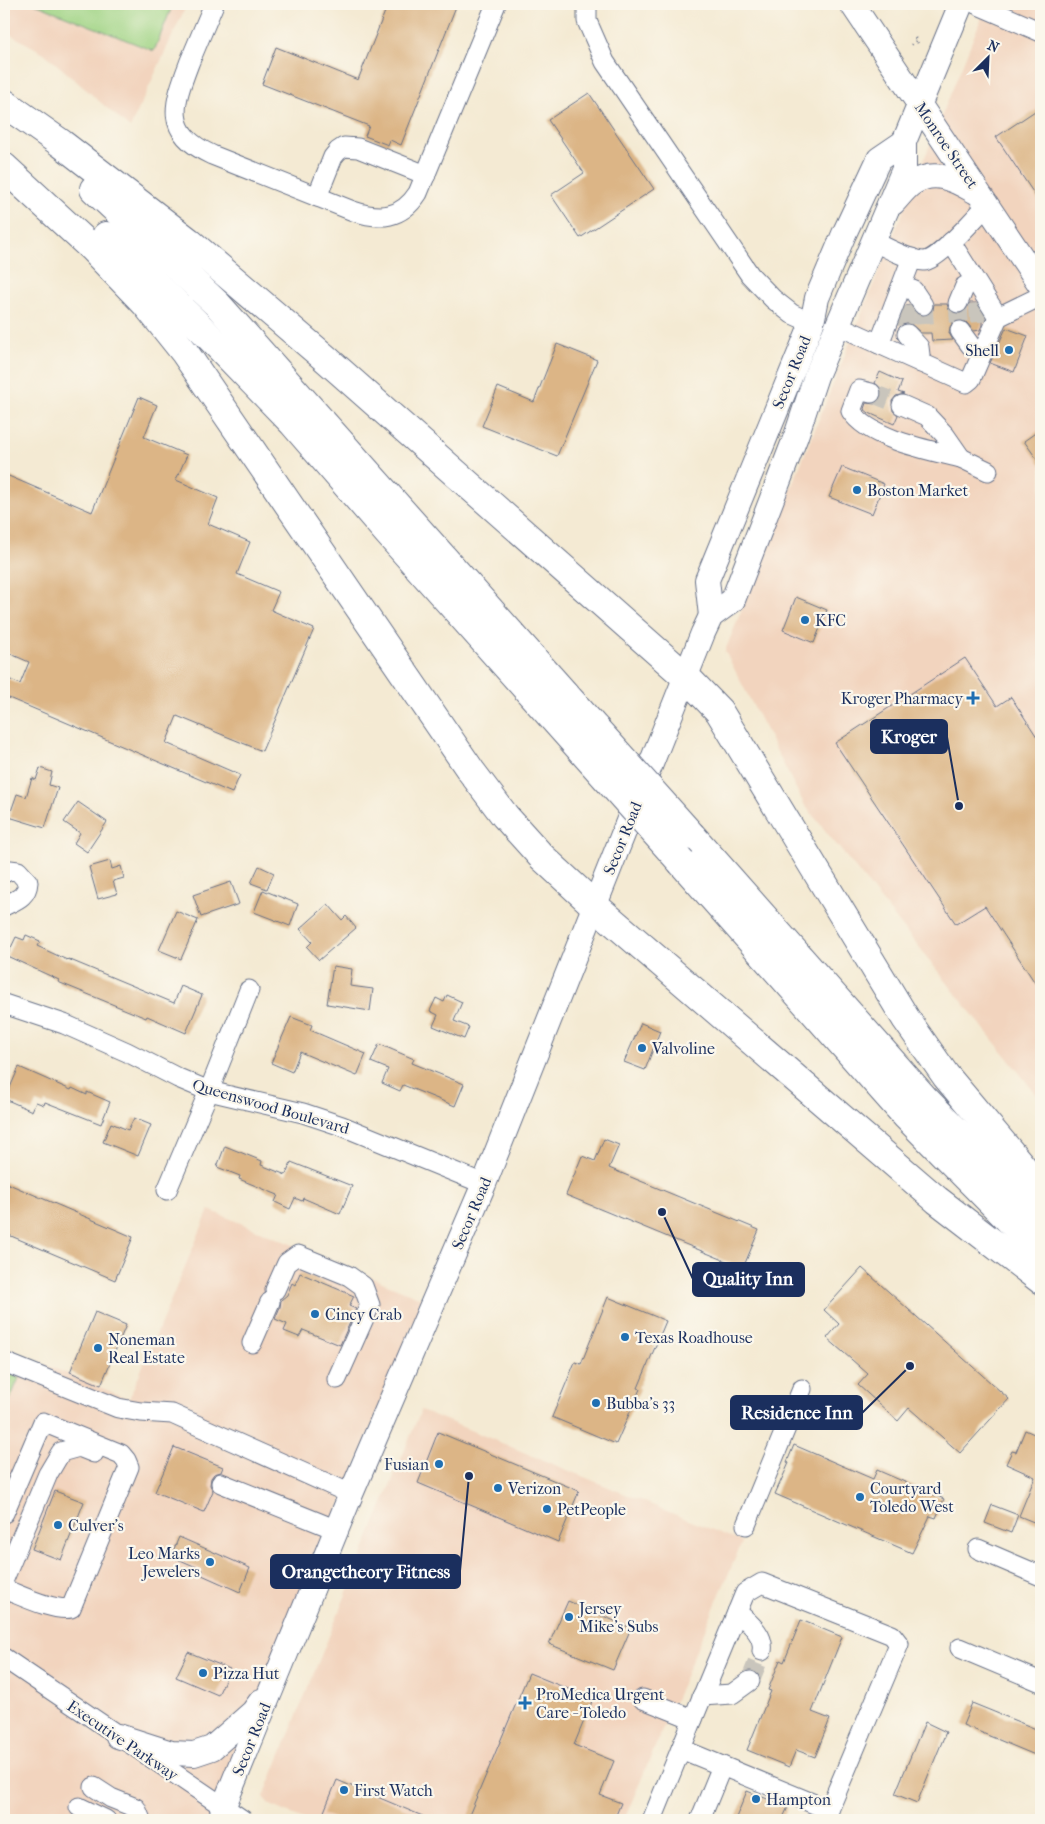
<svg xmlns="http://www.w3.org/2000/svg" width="1045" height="1824" viewBox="0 0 1045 1824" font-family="'IM FELL French Canon',serif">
	<rect width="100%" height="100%" fill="#fbf7ec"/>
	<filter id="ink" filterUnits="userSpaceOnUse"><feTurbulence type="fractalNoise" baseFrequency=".02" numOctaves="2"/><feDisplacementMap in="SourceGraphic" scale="10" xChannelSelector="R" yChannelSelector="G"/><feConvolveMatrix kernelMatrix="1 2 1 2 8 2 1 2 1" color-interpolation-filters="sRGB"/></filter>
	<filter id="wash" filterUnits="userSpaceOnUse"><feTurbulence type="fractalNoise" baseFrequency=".0096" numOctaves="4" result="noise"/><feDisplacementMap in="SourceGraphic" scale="20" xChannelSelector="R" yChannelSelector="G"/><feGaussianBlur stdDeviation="1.12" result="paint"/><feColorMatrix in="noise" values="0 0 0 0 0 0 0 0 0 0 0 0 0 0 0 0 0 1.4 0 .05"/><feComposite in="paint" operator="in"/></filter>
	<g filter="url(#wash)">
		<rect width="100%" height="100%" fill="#f4ead3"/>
		<g fill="#f2d4be">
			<polygon points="4,4 187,4 130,128 44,53 4,31"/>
			<polygon points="987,4 1041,4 1041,1100 804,804 725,651"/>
			<polygon points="209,1210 423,1299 213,1820 4,1820 4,1348 129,1399"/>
			<polygon points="421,1410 742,1542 624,1820 306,1820 268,1804 264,1796"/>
		</g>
		<g fill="#a0d485" stroke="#5e8272">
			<polygon points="35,4 173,4 154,51"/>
			<polygon points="4,1371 19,1378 8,1404 4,1403"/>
		</g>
		<g id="blocks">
			<g fill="#dcb586">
				<polygon points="388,4 457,4 401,145 390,140 388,145 365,136 369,126 262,84 276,47 358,80"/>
				<polygon points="589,93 654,189 580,238 551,195 584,173 548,120"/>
				<polygon points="1041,107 1041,204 996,137"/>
				<polygon points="970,303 976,303 982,312 982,325 980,330 974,331 965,321 958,320 953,322 950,327 949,333 953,340 932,341 931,333 921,333 910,323 902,324 901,317 906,306 910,305 918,315 923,316 930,314 933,310 934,304 947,304 949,310 959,314 965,312"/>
				<polygon points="1006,328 1028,336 1014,372 990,363"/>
				<polygon points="557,344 597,360 557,456 482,426 498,387 534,402"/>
				<polygon points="880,372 902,382 898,392 904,394 896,396 892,401 893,411 898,415 894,424 869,413 864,409 866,403 875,404 882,396 882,389 875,383"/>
				<polygon points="139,397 157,405 144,437 187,455 176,480 218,498 208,524 250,542 237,574 279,592 271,610 314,629 262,751 177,716 166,743 240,775 232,793 4,696 4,677 20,684 29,662 4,651 4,474 92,512"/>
				<polygon points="1041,429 1041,465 1024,441"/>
				<polygon points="842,467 884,484 872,514 829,497"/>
				<polygon points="796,597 827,610 814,643 783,630"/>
				<polygon points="965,658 997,706 1011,697 1041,743 1041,992 985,906 956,924 835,743"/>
				<polygon points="40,768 52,772 49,785 58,788 45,828 9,817 17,794 26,797 32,778 36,780"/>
				<polygon points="78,802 107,822 87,852 74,843 80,833 64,822"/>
				<polygon points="110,861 112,869 121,866 124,878 113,881 117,894 98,899 89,867"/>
				<polygon points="259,866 274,873 267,889 251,883"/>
				<polygon points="231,882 239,904 201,917 193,895"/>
				<polygon points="263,890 298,904 290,926 254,912"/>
				<polygon points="328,904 342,920 346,916 356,928 319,960 307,947 312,942 300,929"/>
				<polygon points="176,911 198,920 181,959 159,950"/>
				<polygon points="26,935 40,941 37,946 67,960 68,959 174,1003 181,986 202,995 186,1033 147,1016 146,1018 58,982 59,980 7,956 16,937 24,940"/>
				<polygon points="333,966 352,969 350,986 373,989 370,1011 327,1004"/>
				<polygon points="447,995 462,1002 454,1021 469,1027 464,1039 433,1026 438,1015 430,1011 436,998 444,1002"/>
				<polygon points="291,1017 312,1025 310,1030 366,1054 357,1076 300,1052 292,1072 271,1063"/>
				<polygon points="641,1023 660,1031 645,1070 624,1062"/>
				<polygon points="379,1044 414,1059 412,1063 464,1084 455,1106 403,1085 400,1091 382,1083 388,1069 371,1062"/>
				<polygon points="19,1067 71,1090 72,1088 87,1095 87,1092 110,1102 101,1124 45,1102 44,1105 36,1102 32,1111 5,1099"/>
				<polygon points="134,1118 151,1125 138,1156 103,1142 111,1123 128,1130"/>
				<polygon points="604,1139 619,1145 609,1168 759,1230 743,1268 566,1195 582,1156 595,1161"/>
				<polygon points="225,1146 262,1161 261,1165 286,1175 291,1162 352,1186 340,1214 303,1198 302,1201 295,1198 290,1209 275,1202 278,1195 239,1179 240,1176 217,1167"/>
				<polygon points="4,1182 133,1237 115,1280 4,1233"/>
				<polygon points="862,1268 1009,1399 960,1453 909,1408 898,1421 858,1385 868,1374 827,1338 839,1324 824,1310"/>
				<polygon points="300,1273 354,1296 349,1306 356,1309 340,1345 303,1330 299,1337 284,1331 287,1324 275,1319 280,1307 281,1300 287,1295 292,1283 295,1285"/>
				<polygon points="608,1297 666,1321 638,1388 640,1389 616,1444 552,1417 575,1362 581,1364"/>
				<polygon points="95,1312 126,1325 101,1385 70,1372"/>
				<polygon points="1025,1430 1041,1437 1041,1525 1019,1516 1035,1477 1006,1464 1012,1451 1016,1452"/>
				<polygon points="438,1432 579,1491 558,1542 418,1483"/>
				<polygon points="794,1445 873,1479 877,1470 944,1499 936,1518 930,1516 912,1553 775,1494 789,1463 787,1462"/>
				<polygon points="174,1447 223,1467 221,1472 214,1474 211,1478 210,1485 213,1491 204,1512 155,1492"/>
				<polygon points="55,1491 84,1502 61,1560 32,1549"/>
				<polygon points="992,1505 1018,1515 1011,1533 985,1523"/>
				<polygon points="179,1537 250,1568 240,1592 202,1575 203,1570 171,1556"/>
				<polygon points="568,1601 631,1628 613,1670 549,1644"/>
				<polygon points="801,1620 842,1637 812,1712 830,1719 815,1757 796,1750 789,1767 747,1750 771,1691 768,1690 780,1660 784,1662"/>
				<polygon points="188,1652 230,1669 218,1695 176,1677"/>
				<polygon points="529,1673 593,1699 574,1745 614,1761 600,1795 621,1803 614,1820 467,1820"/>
				<polygon points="972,1703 1041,1731 1041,1740 1035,1755 963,1725"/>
				<polygon points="925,1722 946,1732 917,1803 895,1794"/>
				<polygon points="337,1780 432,1820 339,1820 323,1814"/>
				<polygon points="747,1791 788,1807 782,1820 735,1820"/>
			</g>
		</g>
	</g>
	<g filter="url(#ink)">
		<use href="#blocks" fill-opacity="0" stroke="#677087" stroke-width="1"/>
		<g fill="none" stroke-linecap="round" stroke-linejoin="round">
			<g stroke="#c9c5bc" stroke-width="19" stroke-dasharray="19 9" stroke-linecap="butt">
				<polyline points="958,303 960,331"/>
				<polyline points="978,303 980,330"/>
				<polyline points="923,305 925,333"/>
				<polyline points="904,306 907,334"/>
				<polyline points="871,393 902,405"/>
				<polyline points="750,1681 762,1651"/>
			</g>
			<defs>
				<g id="minor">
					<path d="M 214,4 C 206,23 198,42 190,61 C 174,103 162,132 212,155 L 353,211 C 380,220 401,219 418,193 L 496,4"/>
					<polyline points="587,4 587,21 605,62 750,275 773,299 792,314 812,323"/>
					<polyline points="976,4 1041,32"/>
					<polyline points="317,197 333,157 338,151 344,147 358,148 426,175"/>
					<path d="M 873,241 C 885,247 911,261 924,261 C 937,261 976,217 987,205"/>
					<polyline points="951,242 998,317"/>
					<polyline points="913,290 923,305"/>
					<polyline points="958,303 965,286"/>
					<polyline points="837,325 966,383 971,379 998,317 1041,296"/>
					<polyline points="960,331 971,346"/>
					<polyline points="907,334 919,347 921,363"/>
					<polyline points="879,344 912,258"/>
					<path d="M 871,393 L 859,390 L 851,411 C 869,439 929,450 961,458 L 945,435 L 927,416 L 902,405"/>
					<polyline points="961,458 988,471"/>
					<path d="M 4,873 L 10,870 L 18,871 L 28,882 C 27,897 16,900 4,906"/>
					<polyline points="4,1004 64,1024 127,1052 178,1078 209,1091 303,1113 342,1126 484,1184"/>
					<polyline points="167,1190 209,1091 249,990"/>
					<polyline points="275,1290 287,1263 298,1255 349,1276 363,1286 370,1305 337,1379"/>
					<polyline points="252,1343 270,1302"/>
					<polyline points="4,1362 118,1408 141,1412 172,1414 351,1494"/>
					<polyline points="221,1483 337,1530"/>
					<path d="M 4,1513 L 43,1422 L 121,1454 L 126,1460 L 129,1467 L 71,1608 C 54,1612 20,1595 4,1589"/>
					<polyline points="746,1525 802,1389"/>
					<polyline points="978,1549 1041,1576"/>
					<polyline points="4,1579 48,1474 61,1452 79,1447 94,1453"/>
					<path d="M 737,1612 C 748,1622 765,1634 762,1651"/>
					<polyline points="960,1648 1041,1682"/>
					<polyline points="4,1658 243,1820"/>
					<polyline points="702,1696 732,1694 750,1681"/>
					<polyline points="643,1699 693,1719 652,1820"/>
					<polyline points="693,1719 745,1593 762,1583 892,1635 899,1644 829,1810"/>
					<polyline points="681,1749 829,1810 825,1820"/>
					<polyline points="94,1787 111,1798 136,1808 141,1820"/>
					<polyline points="79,1807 106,1820"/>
					<polyline points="700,1820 722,1766"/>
				</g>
				<g id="major">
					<polyline points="852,4 1041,286"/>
					<path d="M 893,203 C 899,197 906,187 913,183 C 936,168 956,181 976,192"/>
					<polyline points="711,616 707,580 812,323 817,298 844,234 879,159 904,142"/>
					<polyline points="118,1736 171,1753 194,1754 212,1748 253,1712 261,1701"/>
					<polyline points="221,1820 223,1808 351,1494 484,1184 703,633 711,616 733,600 796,436 816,376 904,169 904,142 961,4"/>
				</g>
				<g id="highway">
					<polyline points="4,103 62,144 188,241 325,358 686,677 719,711 906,1019 946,1076 1041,1189"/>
					<polyline points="4,167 93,249 145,303 185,353 471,771 505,816 541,856 595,906 937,1200 1041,1280"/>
					<polyline points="94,189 218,305 596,729"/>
					<polyline points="106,236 199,326 293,423 387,532 582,751"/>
					<polyline points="692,836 924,1098 1041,1217"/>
					<polyline points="682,863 907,1117 1041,1252"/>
				</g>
			</defs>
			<use href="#minor" stroke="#677087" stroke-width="21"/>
			<use href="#major" stroke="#677087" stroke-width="26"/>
			<use href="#highway" stroke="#677087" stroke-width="30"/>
			<g stroke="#677087" stroke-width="2.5" stroke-dasharray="1 4" stroke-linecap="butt">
				<polyline points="915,38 918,43"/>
				<polyline points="911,45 916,41"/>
			</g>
			<use href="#minor" stroke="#fff" stroke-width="19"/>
			<use href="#major" stroke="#fff" stroke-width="24"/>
			<use href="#highway" stroke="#fff" stroke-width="28"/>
			<defs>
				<g id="highway-bridge">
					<polyline points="596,729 692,836"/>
					<polyline points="582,751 682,863"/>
				</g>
			</defs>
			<use href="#highway-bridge" stroke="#677087" stroke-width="30" stroke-linecap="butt"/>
			<use href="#highway-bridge" stroke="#fff" stroke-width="28"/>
		</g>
	</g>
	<g fill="#1f6fb2" stroke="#fbf7ec" stroke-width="2">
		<circle cx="1009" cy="350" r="5"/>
		<circle cx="857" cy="490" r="5"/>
		<circle cx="805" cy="620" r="5"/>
		<path d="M970.5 690.5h5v5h5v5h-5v5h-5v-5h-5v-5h5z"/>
		<circle cx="642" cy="1048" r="5"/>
		<circle cx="315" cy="1314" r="5"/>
		<circle cx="625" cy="1337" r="5"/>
		<circle cx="98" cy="1348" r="5"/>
		<circle cx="596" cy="1403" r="5"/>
		<circle cx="439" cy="1464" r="5"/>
		<circle cx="498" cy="1488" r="5"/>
		<circle cx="860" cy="1497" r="5"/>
		<circle cx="547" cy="1509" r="5"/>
		<circle cx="58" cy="1525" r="5"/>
		<circle cx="210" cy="1562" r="5"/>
		<circle cx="569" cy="1617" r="5"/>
		<circle cx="203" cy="1673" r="5"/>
		<path d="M522.5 1695.5h5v5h5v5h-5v5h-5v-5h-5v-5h5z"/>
		<circle cx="344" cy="1790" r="5"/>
		<circle cx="756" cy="1799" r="5"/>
	</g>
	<g text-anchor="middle" stroke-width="4.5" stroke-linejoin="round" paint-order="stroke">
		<g font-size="16" fill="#1b2f5e" stroke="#fbf7ec">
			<text transform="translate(947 145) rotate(56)" y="6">Monroe Street</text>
			<text transform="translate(791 372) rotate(-68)" y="6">Secor Road</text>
			<text transform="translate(622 838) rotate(-68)" y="6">Secor Road</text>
			<text transform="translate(271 1106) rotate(16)" y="6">Queenswood Boulevard</text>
			<text transform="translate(471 1213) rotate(-67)" y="6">Secor Road</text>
			<text transform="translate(251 1739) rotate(-68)" y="6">Secor Road</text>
			<text transform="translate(123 1740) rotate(34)" y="6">Executive Parkway</text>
		</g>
		<g font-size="16" fill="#1b2f5e" stroke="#fbf7ec" text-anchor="start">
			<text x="999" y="356" text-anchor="end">Shell</text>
			<text x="867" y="496">Boston Market</text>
			<text x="815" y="626">KFC</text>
			<text x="963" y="704" text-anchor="end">Kroger Pharmacy</text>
			<text x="652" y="1054">Valvoline</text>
			<text x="325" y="1320">Cincy Crab</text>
			<text x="635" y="1343">Texas Roadhouse</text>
			<text x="108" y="1345">Noneman<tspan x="108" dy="18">Real Estate</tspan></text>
			<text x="606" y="1409">Bubba's 33</text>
			<text x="429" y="1470" text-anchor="end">Fusian</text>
			<text x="508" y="1494">Verizon</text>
			<text x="870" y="1494">Courtyard<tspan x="870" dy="18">Toledo West</tspan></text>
			<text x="557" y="1515">PetPeople</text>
			<text x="68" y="1531">Culver's</text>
			<text x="200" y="1559" text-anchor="end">Leo Marks<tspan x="200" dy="18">Jewelers</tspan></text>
			<text x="579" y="1614">Jersey<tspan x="579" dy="18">Mike's Subs</tspan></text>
			<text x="213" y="1679">Pizza Hut</text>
			<text x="536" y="1700">ProMedica Urgent<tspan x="536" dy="18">Care - Toledo</tspan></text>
			<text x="354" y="1796">First Watch</text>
			<text x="766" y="1805">Hampton</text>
		</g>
	</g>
	<path fill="none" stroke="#1b2f5e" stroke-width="2" d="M959 806L947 737M662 1212L693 1279M910 1366L862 1413M469 1476L460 1571"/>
	<g fill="#1b2f5e" stroke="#fbf7ec" stroke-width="2">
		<circle cx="959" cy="806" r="5"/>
		<circle cx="662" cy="1212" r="5"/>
		<circle cx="910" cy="1366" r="5"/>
		<circle cx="469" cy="1476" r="5"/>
	</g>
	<g fill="#1b2f5e" stroke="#1b2f5e" stroke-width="2">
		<rect x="871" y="720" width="76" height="33" rx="5"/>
		<rect x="693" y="1263" width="111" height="33" rx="5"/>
		<rect x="731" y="1396" width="131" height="33" rx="5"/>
		<rect x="271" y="1555" width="189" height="33" rx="5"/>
	</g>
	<g font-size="18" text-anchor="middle" font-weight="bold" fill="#fff">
		<text x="909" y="743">Kroger</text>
		<text x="748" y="1285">Quality Inn</text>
		<text x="797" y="1419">Residence Inn</text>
		<text x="366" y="1578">Orangetheory Fitness</text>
	</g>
	<rect width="1045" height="1824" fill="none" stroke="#fbf7ec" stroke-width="20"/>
	<g transform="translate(988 58) rotate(24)" stroke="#fbf7ec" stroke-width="4" paint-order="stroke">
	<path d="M0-4L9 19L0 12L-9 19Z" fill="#1b2f5e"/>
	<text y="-8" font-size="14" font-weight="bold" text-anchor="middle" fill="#1b2f5e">N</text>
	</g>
</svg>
